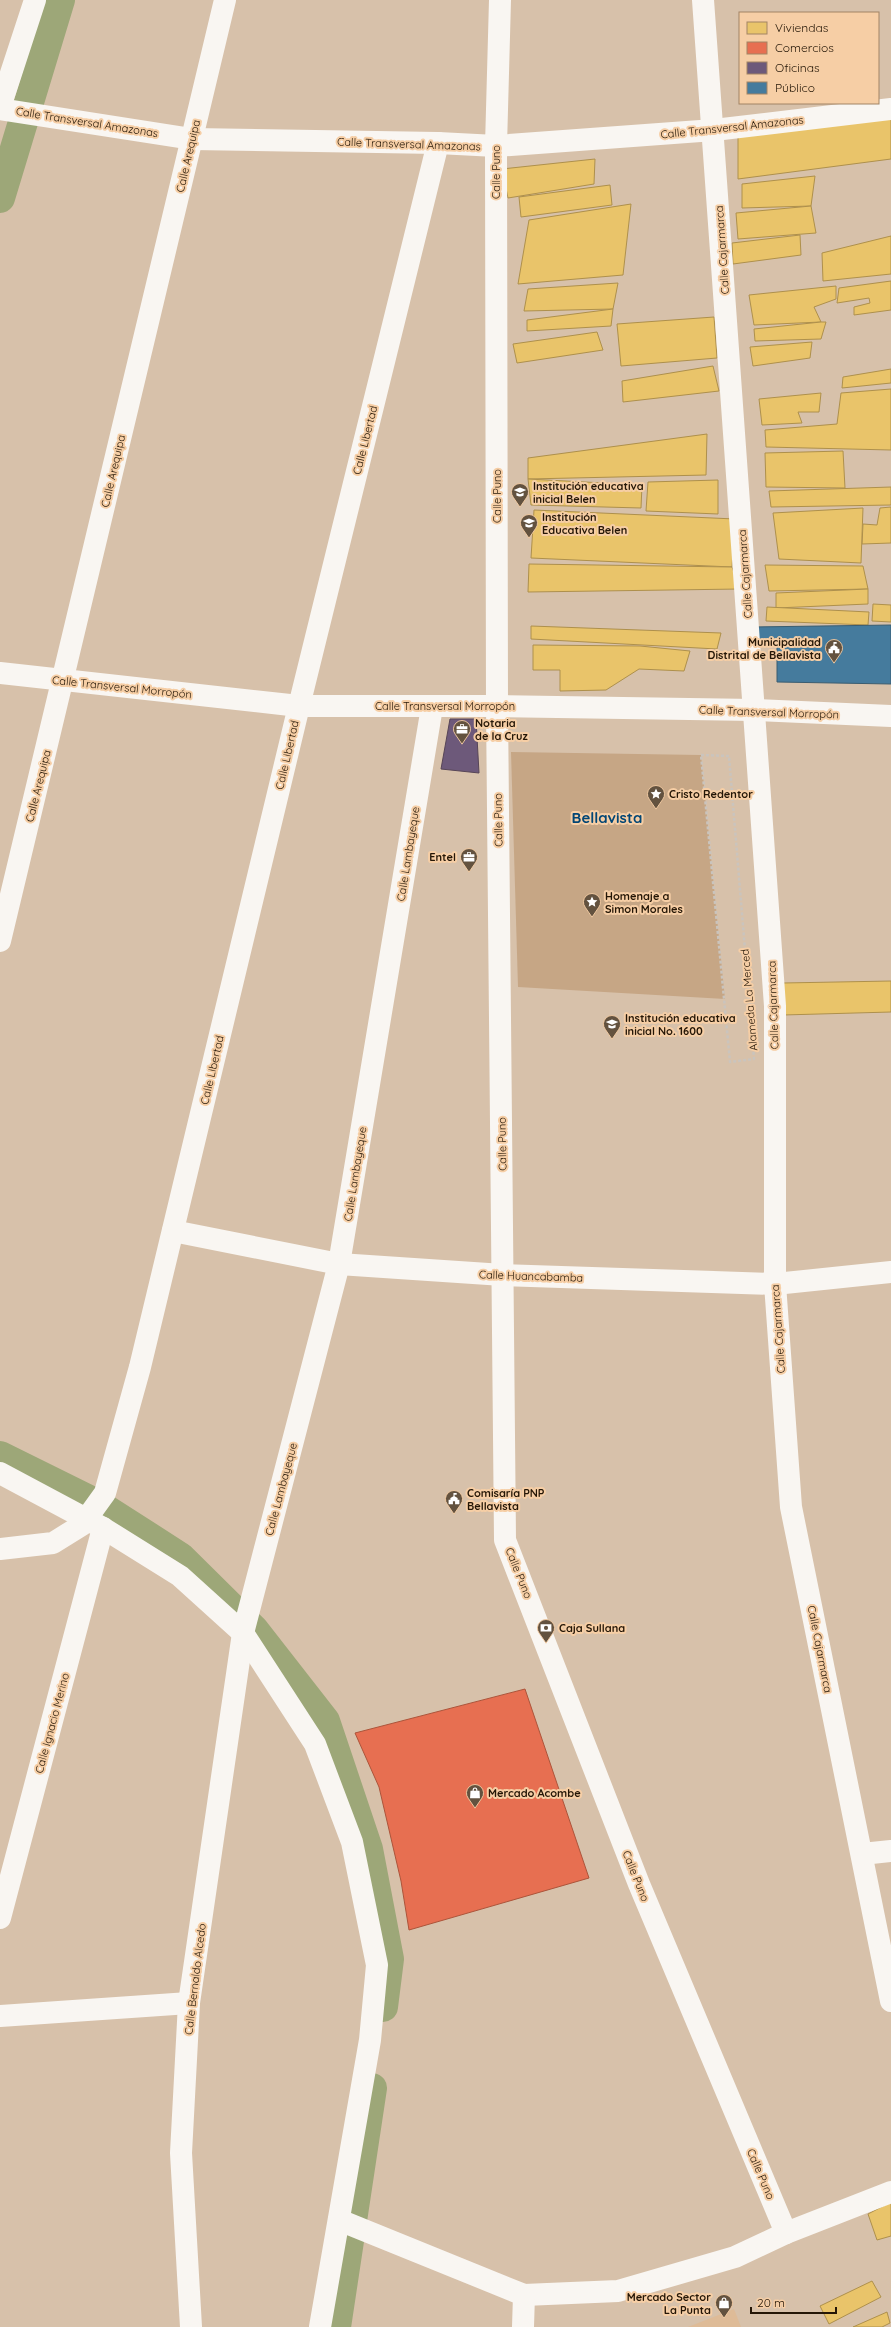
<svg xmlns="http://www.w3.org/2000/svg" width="891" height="2327" viewBox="0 0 891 2327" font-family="Quicksand,sans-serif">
	<rect width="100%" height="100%" fill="#d7c1aa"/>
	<polygon fill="#debb97" points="734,2309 741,2327 688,2327"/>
	<polygon fill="#c6a685" points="511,752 701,755 725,999 518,987"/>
	<g fill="#e9c46a" stroke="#ae904c">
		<polygon points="891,118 891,159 738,179 738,131"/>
		<polygon points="595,159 594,184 508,198 502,169"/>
		<polygon points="815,176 811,206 742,208 742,184"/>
		<polygon points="610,185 612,205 521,217 519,197"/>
		<polygon points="631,204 623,275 518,284 529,220"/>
		<polygon points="811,206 816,233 738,239 736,213"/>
		<polygon points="800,235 801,255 733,264 732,243"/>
		<polygon points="891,236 891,274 823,281 822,253"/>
		<polygon points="891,281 891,310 854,315 854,307 870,303 869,298 837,303 839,288"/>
		<polygon points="618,283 613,309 524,311 528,289"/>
		<polygon points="836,286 836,299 814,307 821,322 754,325 749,295"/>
		<polygon points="613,309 611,326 527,331 527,320"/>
		<polygon points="714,317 717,358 621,366 617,324"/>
		<polygon points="821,322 826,322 821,339 755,341 754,329"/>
		<polygon points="597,332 603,350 517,363 513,344"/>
		<polygon points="812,342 810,358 753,366 750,347"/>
		<polygon points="713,366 719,391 623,402 622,381"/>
		<polygon points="891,369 891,383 842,388 843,377"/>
		<polygon points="891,389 891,450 766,447 765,430 837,424 841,393"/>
		<polygon points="821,393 819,412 798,412 802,423 762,425 759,399"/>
		<polygon points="707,434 706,475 528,479 528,458"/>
		<polygon points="843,451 845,488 766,487 765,453"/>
		<polygon points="528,479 642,485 641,508 531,505"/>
		<polygon points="718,480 718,514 646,511 648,482"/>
		<polygon points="891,487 891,505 771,507 769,491"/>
		<polygon points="891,507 891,543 862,544 863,524 877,525 880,508"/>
		<polygon points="863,508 861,563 779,559 773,513"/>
		<polygon points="534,510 735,519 732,567 531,558"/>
		<polygon points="529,564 732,567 740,589 528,592"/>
		<polygon points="765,565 863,566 868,589 769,591"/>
		<polygon points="868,589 868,604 776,608 776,593"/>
		<polygon points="873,604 891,605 891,622 872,621"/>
		<polygon points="767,607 869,612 868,625 766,621"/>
		<polygon points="531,626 721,633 717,649 531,639"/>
		<polygon points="533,645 640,646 690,651 684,671 639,669 606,690 560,691 560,670 533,670"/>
		<polygon points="891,981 891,1012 783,1015 783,983"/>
		<polygon points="891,2202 891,2236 877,2240 868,2214"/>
		<polygon points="872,2281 881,2297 829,2324 820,2306"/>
		<polygon points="887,2312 890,2323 882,2327 853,2327"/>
	</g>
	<polygon fill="#e76f51" stroke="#ac543a" points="525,1689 589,1878 409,1930 401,1881 379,1787 355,1733"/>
	<polygon fill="#6d597a" stroke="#574557" points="450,719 476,719 479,773 441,769"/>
	<polygon fill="#457b9d" stroke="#3b5d70" points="891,625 891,684 777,682 777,645 755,645 753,627"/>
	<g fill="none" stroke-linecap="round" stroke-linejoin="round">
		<g stroke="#9da778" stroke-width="30">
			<polyline points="0,198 60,0"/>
			<polyline points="0,1456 99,1505 180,1557 254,1630 325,1721 368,1849 389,1959 383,2007"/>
			<polyline points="336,2327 372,2088"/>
		</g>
		<polygon stroke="#cac4bd" stroke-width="2.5" stroke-dasharray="3 2" stroke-linecap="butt" points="701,755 729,756 754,1059 730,1062"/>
		<g stroke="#f9f6f2" stroke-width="22">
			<polyline points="703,0 775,1006 775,1284 791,1507 891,2001"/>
			<polyline points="0,107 35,0"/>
			<polyline points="0,109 192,139 438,143"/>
			<polyline points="0,673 299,706 497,706 755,710 891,716"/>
			<polyline points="0,941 225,0"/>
			<polyline points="173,1231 339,1264 503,1275 775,1284 891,1272"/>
			<polyline points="0,1473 103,1528 180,1576 243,1633 315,1744 352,1842 377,1965 370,2040 320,2327"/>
			<polyline points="862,1854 891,1851"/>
			<polyline points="0,1918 103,1528"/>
			<polyline points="0,2016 189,2003"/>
			<polyline points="339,2220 524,2295 618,2291 735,2257 786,2233 891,2192"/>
			<polyline points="786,2233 639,1884 505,1540 497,706 496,146 714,130 891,109"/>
			<polyline points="191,2327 181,2153 189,2003 243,1633 339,1264 432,707"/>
			<polyline points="523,2327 524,2295"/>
		</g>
		<polyline stroke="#f9f6f2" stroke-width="22" points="0,1549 53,1543 82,1525 105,1493 140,1367 299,706 438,143 496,146 500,0"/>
	</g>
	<defs>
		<symbol id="school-pin" viewBox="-11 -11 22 30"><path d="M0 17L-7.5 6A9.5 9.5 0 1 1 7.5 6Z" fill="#63523f" stroke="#f6cea5"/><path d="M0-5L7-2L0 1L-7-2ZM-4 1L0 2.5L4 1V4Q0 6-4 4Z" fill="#fff"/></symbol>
		<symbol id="civic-pin" viewBox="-11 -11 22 30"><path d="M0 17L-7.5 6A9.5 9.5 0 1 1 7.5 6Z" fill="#63523f" stroke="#f6cea5"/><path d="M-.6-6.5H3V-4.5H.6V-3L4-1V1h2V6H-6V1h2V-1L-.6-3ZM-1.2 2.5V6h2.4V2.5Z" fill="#fff"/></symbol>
		<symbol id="office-pin" viewBox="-11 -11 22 30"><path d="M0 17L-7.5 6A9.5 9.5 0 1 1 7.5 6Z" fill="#63523f" stroke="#f6cea5"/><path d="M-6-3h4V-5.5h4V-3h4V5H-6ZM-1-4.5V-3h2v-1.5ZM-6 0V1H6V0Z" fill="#fff"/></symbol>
		<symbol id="sight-pin" viewBox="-11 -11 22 30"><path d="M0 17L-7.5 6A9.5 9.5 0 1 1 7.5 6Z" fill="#63523f" stroke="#f6cea5"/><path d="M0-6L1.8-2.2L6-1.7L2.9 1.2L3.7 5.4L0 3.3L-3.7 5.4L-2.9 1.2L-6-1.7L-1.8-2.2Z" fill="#fff"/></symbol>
		<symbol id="bank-pin" viewBox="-11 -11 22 30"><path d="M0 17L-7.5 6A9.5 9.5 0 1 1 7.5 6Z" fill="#63523f" stroke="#f6cea5"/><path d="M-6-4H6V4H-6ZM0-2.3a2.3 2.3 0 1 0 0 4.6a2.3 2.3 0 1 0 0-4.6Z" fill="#fff"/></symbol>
		<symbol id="shop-pin" viewBox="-11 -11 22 30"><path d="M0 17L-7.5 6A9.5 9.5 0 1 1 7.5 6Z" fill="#63523f" stroke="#f6cea5"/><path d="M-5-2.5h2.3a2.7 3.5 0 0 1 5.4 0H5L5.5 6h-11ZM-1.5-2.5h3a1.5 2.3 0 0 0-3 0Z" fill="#fff"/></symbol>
	</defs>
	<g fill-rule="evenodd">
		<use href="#school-pin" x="510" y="482" width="20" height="27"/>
		<use href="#school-pin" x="519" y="513" width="20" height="27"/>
		<use href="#civic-pin" x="824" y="638" width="20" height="27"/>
		<use href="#office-pin" x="452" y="719" width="20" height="27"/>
		<use href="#sight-pin" x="646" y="784" width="20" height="27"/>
		<use href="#office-pin" x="459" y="847" width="20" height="27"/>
		<use href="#sight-pin" x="582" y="892" width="20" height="27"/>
		<use href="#school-pin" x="602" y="1014" width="20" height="27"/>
		<use href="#civic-pin" x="444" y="1489" width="20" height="27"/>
		<use href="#bank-pin" x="536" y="1618" width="20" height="27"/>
		<use href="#shop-pin" x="465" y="1783" width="20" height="27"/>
		<use href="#shop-pin" x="714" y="2293" width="20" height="27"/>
	</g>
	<g text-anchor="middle" stroke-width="4" stroke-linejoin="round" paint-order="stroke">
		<g font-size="11" fill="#241606" stroke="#f6cea5">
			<text transform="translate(87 122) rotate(9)" y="4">Calle Transversal Amazonas</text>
			<text transform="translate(732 127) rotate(-6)" y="4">Calle Transversal Amazonas</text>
			<text transform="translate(409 144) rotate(2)" y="4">Calle Transversal Amazonas</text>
			<text transform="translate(188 156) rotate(-77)" y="4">Calle Arequipa</text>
			<text transform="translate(496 172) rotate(-90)" y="4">Calle Puno</text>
			<text transform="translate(722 250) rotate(-94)" y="4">Calle Cajarmarca</text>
			<text transform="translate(365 440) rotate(-76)" y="4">Calle Libertad</text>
			<text transform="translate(113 471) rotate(-77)" y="4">Calle Arequipa</text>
			<text transform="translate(497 496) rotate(-90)" y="4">Calle Puno</text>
			<text transform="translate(745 574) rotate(-94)" y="4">Calle Cajarmarca</text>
			<text transform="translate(122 687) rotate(6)" y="4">Calle Transversal Morropón</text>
			<text x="445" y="710">Calle Transversal Morropón</text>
			<text transform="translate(769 712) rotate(2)" y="4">Calle Transversal Morropón</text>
			<text transform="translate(287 755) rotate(-77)" y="4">Calle Libertad</text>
			<text transform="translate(38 786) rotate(-76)" y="4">Calle Arequipa</text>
			<text transform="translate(498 820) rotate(-91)" y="4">Calle Puno</text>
			<text transform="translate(408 854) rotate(-81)" y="4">Calle Lambayeque</text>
			<text transform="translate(749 1000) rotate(-95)" y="4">Alameda La Merced</text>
			<text transform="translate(773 1005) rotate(-92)" y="4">Calle Cajarmarca</text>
			<text transform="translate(212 1070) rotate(-77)" y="4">Calle Libertad</text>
			<text transform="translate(502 1144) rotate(-91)" y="4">Calle Puno</text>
			<text transform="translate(355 1174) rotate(-81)" y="4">Calle Lambayeque</text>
			<text transform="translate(531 1276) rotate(2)" y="4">Calle Huancabamba</text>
			<text transform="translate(778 1329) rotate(-94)" y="4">Calle Cajarmarca</text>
			<text transform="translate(281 1489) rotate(-75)" y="4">Calle Lambayeque</text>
			<text transform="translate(519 1573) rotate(68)" y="4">Calle Puno</text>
			<text transform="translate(820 1649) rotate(79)" y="4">Calle Cajarmarca</text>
			<text transform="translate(52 1723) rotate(-75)" y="4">Calle Ignacio Merino</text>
			<text transform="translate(636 1876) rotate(68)" y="4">Calle Puno</text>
			<text transform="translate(195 1979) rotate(-83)" y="4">Calle Bernaldo Alcedo</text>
			<text transform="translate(761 2174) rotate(67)" y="4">Calle Puno</text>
		</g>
		<g font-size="11" font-weight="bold" fill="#241606" stroke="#f6cea5" text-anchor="start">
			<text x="533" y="490">Institución educativa<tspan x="533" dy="13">inicial Belen</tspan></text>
			<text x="542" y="521">Institución<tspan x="542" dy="13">Educativa Belen</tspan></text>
			<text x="821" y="646" text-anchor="end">Municipalidad<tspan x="821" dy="13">Distrital de Bellavista</tspan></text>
			<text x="475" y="727">Notaria<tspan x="475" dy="13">de la Cruz</tspan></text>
			<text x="669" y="798">Cristo Redentor</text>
			<text x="456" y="861" text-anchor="end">Entel</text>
			<text x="605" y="900">Homenaje a<tspan x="605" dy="13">Simon Morales</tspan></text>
			<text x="625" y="1022">Institución educativa<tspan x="625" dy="13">inicial No. 1600</tspan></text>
			<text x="467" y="1497">Comisaría PNP<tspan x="467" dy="13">Bellavista</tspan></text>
			<text x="559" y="1632">Caja Sullana</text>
			<text x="488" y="1797">Mercado Acombe</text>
			<text x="711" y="2301" text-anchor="end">Mercado Sector<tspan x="711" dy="13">La Punta</tspan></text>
		</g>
		<g font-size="15" font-weight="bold" fill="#024675" stroke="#f6cea5">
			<text x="607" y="823">Bellavista</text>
		</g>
	</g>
	<rect x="739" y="12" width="140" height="92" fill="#f6cea5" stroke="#a28465"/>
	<rect x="747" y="22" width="20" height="12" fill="#e9c46a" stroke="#a28465"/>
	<text x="775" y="32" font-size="12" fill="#241606">Viviendas</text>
	<rect x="747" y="42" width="20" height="12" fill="#e76f51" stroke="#a28465"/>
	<text x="775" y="52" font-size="12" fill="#241606">Comercios</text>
	<rect x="747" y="62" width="20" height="12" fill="#6d597a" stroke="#a28465"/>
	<text x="775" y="72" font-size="12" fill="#241606">Oficinas</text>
	<rect x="747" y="82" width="20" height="12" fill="#457b9d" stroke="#a28465"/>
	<text x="775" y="92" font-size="12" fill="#241606">Público</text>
	<path d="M751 2307v6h85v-6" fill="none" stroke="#241606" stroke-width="2"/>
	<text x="757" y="2307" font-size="12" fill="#241606" stroke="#f6cea5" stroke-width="3" paint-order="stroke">20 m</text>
</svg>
